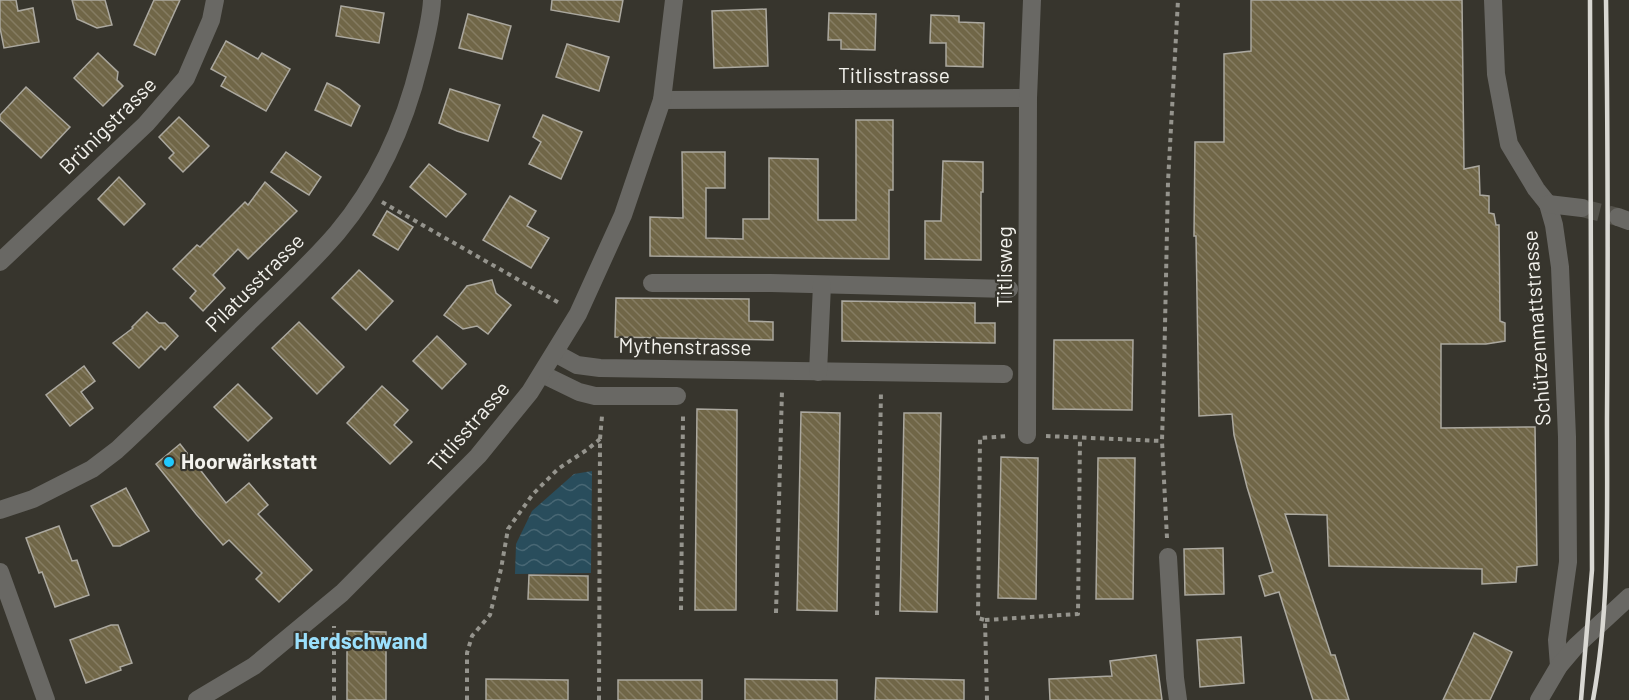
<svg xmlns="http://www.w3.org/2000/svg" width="1629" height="700" viewBox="0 0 1629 700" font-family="Barlow,sans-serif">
	<defs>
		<pattern id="water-waves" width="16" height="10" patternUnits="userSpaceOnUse" patternTransform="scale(1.5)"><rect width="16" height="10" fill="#294d5c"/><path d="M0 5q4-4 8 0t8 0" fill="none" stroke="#486774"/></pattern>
		<pattern id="building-back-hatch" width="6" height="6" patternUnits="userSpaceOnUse" patternTransform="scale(1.5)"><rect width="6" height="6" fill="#706647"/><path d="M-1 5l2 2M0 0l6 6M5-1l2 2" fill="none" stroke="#857c62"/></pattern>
	</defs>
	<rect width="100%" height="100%" fill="#37352d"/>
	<polygon fill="url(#water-waves)" points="592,471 591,573 515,574 516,544 532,511 574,474"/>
	<g fill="url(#building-back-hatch)" stroke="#aba89f" stroke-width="1.5">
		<polygon points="0,0 16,0 18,11 33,8 39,42 4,48 0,28"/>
		<polygon points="72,0 105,0 112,25 97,28 77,19"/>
		<polygon points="154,0 180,0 155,55 134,45"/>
		<polygon points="552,0 623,0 619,22 551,10"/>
		<polygon points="1251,0 1462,0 1464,169 1479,166 1480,195 1489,196 1489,213 1494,214 1496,225 1499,225 1500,321 1505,323 1505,341 1486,344 1441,344 1441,428 1535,427 1537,565 1517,567 1516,582 1482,584 1482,569 1329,566 1327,515 1285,514 1331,655 1335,655 1349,700 1313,700 1279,592 1265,596 1259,576 1273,572 1247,487 1234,435 1232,414 1199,416 1196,236 1194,236 1195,142 1224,142 1224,54 1251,51"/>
		<polygon points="341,6 384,13 379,43 336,36"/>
		<polygon points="766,9 768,66 714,68 712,11"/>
		<polygon points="829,13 876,14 875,50 841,49 841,40 828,40"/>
		<polygon points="468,14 511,26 502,59 459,48"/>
		<polygon points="931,15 959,16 959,22 984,23 983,67 946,66 946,43 930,43"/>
		<polygon points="226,41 258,59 262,53 290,69 266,111 221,86 226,77 211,69"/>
		<polygon points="567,44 609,57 599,91 556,77"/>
		<polygon points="98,53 118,72 117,80 123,86 103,106 74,78"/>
		<polygon points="327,83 339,89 360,106 351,126 315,110"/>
		<polygon points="26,87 70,127 41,158 0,120 0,115"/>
		<polygon points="450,89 500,105 488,141 457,131 439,123"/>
		<polygon points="543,115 582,132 561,179 529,164 541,142 533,137"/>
		<polygon points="179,117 209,146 183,172 169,158 174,153 159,137"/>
		<polygon points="856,120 893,120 893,190 889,190 889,259 650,256 650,217 683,218 682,152 725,152 725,188 706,188 706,238 743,239 743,219 769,219 769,158 818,159 818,220 856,220"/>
		<polygon points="286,152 321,177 309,195 271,172"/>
		<polygon points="943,161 983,162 983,192 981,192 981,260 925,259 925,221 941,221"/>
		<polygon points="429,164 466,194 446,217 410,187"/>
		<polygon points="119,177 145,204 124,225 98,199"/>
		<polygon points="265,182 297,211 248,259 238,249 213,275 225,288 203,311 190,298 196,291 173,269 197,245 200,247 245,202 248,205"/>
		<polygon points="510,196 536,211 527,226 549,238 531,268 483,240"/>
		<polygon points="387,211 413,227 398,250 373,235"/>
		<polygon points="359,270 393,301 366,330 332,298"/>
		<polygon points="492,280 496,293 511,305 488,334 477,326 463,329 444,315 467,286"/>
		<polygon points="616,298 749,299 749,321 773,322 773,340 615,337"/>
		<polygon points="842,301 975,303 975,323 995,323 995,343 842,341"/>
		<polygon points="147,312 159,323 165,323 178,336 165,350 161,346 139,368 113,343 133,328 132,327"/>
		<polygon points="299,322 344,367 317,394 272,348"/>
		<polygon points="437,336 466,364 442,389 413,361"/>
		<polygon points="1054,340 1133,340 1132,410 1053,409"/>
		<polygon points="84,366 95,381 81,392 93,408 70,426 46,395"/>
		<polygon points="238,384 272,418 248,441 214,407"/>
		<polygon points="382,386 408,410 394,425 412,442 390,464 347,423"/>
		<polygon points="697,409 737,410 736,610 695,610"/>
		<polygon points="801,412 840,413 837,611 797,610"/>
		<polygon points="904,413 941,413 937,612 900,611"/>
		<polygon points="180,444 226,503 249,483 268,505 258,514 312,570 279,602 256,579 262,573 229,540 223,545 196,514 156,464"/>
		<polygon points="1001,457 1038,458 1036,599 998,598"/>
		<polygon points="1098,458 1135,458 1133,599 1096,599"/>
		<polygon points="126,488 149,531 120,546 113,546 91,506"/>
		<polygon points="59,526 72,561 77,560 89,595 55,607 42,572 39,573 26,538"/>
		<polygon points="1223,548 1224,594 1185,595 1184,549"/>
		<polygon points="529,575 588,576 588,600 528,599"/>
		<polygon points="111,625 118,625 132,663 120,667 121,670 86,683 70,640"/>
		<polygon points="347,631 386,632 386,700 347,700"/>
		<polygon points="1474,633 1512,652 1490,700 1443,700"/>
		<polygon points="1241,637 1244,683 1200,687 1197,640"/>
		<polygon points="1156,655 1162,700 1050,700 1049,679 1112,676 1110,661"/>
		<polygon points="876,678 964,680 964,700 875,700"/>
		<polygon points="486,679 568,680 568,700 486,700"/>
		<polygon points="745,679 837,680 837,700 745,700"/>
		<rect x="618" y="680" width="84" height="20"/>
	</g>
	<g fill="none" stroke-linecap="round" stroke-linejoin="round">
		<polyline stroke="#53514a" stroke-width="18" stroke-dasharray="18 9" stroke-linecap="butt" points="1582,208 1618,217"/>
		<g stroke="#95948d" stroke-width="4" stroke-dasharray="4.5 4.5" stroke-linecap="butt">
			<polyline points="382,202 561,304"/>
			<polyline points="1046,436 1162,441"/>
			<polyline points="1167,538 1162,441 1164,373 1168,182 1178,0"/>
			<polyline points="681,610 683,415"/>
			<polyline points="776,613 782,390"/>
			<polyline points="877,615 881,391"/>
			<polyline points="985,620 1078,614 1080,438"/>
			<polyline points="334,700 334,626"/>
			<polyline points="467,700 467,653 472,636 490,615 501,569 508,529 533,494 558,469 588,449 600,439"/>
			<polyline points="599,700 600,439 602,416"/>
			<polyline points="987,700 985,620 978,618 980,438 1009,436"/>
		</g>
		<g stroke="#696864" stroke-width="18">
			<polyline points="1493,0 1496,74 1509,144 1536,189 1548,204 1554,225 1560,267 1567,437 1568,562 1557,640 1559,666"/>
			<polyline points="662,100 1028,98"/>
			<polyline points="1548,204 1582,208"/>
			<polyline points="1618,217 1629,221"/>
			<polyline points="0,262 146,124 186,78 211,20 215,0"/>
			<polyline points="652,283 771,283 1009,289"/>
			<polyline points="555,353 577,365 600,368 1004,374"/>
			<polyline points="818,372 822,285"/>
			<polyline points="542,374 579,392 595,396 677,396"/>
			<polyline points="1027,435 1028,98 1032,0"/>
			<path d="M 0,510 L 33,499 L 92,469 L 117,450 C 158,412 198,372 238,333 C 271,300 307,268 337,233 C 378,184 405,124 420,62 C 425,42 431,21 432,0"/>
			<polyline points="1168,557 1175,678 1178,700"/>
			<polyline points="0,572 46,700"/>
			<polyline points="197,700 254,666 342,593 478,456 530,392 578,314 623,215 662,100 674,0"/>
			<polyline points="1539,700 1559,666 1576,646 1629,597"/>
		</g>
		<g stroke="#d9d8d3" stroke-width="4.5">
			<polyline points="1581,700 1592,570 1590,0"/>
			<path d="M 1593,700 C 1610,607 1607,512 1607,419 C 1608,279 1608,140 1606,0"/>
		</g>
	</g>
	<circle fill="#20c9fd" stroke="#37352d" stroke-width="2" cx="169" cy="462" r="6"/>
	<g text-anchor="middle" stroke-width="4.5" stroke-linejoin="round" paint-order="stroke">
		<g font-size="21" fill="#f3f2ed" stroke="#37352d">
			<text x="894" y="83">Titlisstrasse</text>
			<text transform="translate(108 126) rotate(-45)" y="7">Brünigstrasse</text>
			<text transform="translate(1005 267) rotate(-90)" y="7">Titlisweg</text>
			<text transform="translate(255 283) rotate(-45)" y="7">Pilatusstrasse</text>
			<text transform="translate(1537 328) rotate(-94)" y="7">Schützenmattstrasse</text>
			<text transform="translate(685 347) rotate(1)" y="7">Mythenstrasse</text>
			<text transform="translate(469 427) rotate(-49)" y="7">Titlisstrasse</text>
		</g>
		<g font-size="21" font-weight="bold" fill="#f3f2ed" stroke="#37352d" text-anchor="start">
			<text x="181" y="469">Hoorwärkstatt</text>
		</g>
		<g font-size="22" font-weight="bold" fill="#9adffc" stroke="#37352d">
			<text x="361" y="649">Herdschwand</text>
		</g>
	</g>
</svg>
